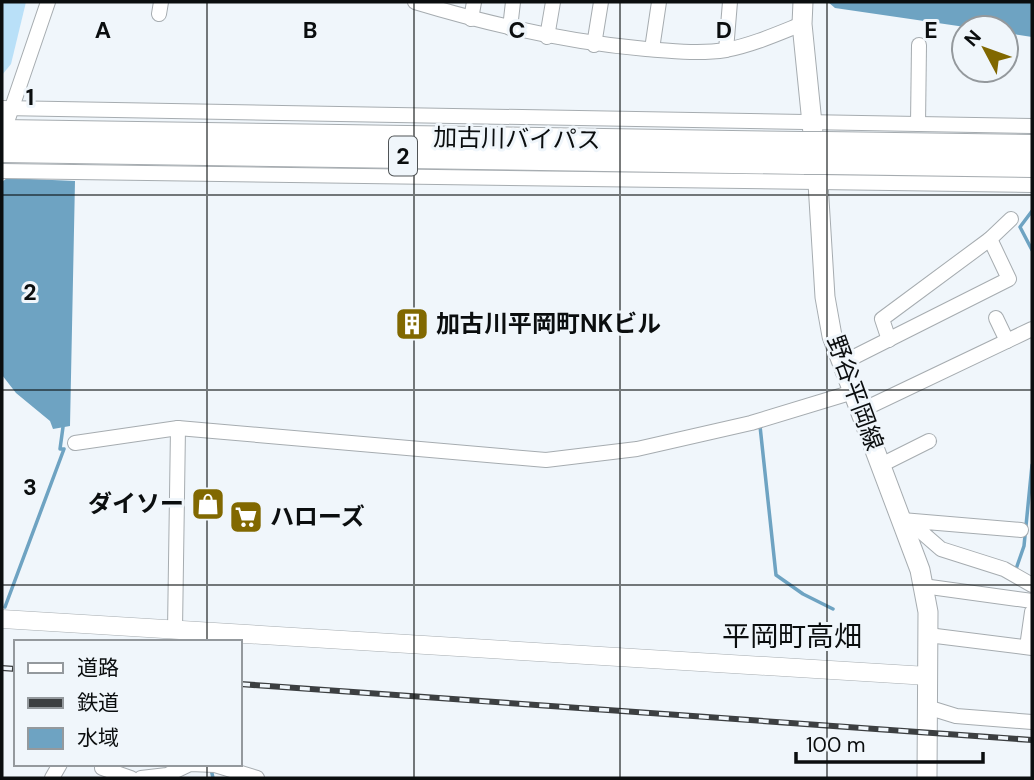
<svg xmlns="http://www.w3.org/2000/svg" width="1034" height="780" viewBox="0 0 1034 780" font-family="'DM Sans','Noto Sans JP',sans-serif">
	<rect width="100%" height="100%" fill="#f0f6fb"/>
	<polygon fill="#b9e0f8" points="2,2 26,2 11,64 2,75"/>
	<g fill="#6ea3c2">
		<polygon points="828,2 1032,2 1032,37 1006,33 1006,28 972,28 835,8"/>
		<polygon points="7,178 75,181 70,426 53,429 50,421 16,393 2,375 2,182"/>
	</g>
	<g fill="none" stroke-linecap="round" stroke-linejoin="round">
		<g stroke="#6ea3c2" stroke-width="3.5">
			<polyline points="1032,211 1020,227 1032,250"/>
			<polyline points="760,426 776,575 803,594 833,609"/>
			<polyline points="1016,569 1024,546 1032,465"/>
			<polyline points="5,607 64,449 60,449 63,427"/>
			<polyline points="211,769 213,778"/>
		</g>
		<defs>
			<g id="minor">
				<path d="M 415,2 C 491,25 566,42 646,49 C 672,51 700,54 726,50 C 752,45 777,34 802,24"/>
				<polyline points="159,14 161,2"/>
				<polyline points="471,19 474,2"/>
				<polyline points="510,28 513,2"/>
				<polyline points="547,37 553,2"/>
				<polyline points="594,45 601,2"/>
				<polyline points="652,49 659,2"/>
				<polyline points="726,50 730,2"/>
				<polyline points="2,108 1032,126"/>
				<polyline points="8,119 48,2"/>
				<polyline points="918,124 919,45"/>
				<polyline points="2,171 1032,185"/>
				<polyline points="996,318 1007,341"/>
				<polyline points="889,340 882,319 990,239 1011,219"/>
				<polyline points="842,363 1009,279 990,239"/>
				<polyline points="860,411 1032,329"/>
				<polyline points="75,443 178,428 546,460 637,449 751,423 853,392"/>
				<polyline points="881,465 929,441"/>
				<polyline points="1021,530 902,520 918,529 941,549 1004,569 1032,585"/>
				<polyline points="923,586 1032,601"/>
				<polyline points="175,630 178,428"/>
				<polyline points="928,635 1032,648"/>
				<polyline points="1027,647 1032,612"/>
				<polyline points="927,707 956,716 1032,722"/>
				<polyline points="102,768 131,778"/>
				<polyline points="52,778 60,764"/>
				<polyline points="141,778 167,775 190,764 215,765 257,778"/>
			</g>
			<polyline id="tertiary" points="2,619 928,676"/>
			<polyline id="secondary" points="803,2 802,24 818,183 825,297 832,336 920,570 928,612 927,778"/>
			<g id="motorway">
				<polyline points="2,132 802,144"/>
				<polyline points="825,144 1032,147"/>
				<polyline points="2,150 804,162"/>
				<polyline points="829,162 1032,165"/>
			</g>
		</defs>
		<use href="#minor" stroke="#a6acb0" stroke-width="16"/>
		<use href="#tertiary" stroke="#a6acb0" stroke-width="19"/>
		<use href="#secondary" stroke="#a6acb0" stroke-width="21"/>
		<use href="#motorway" stroke="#a6acb0" stroke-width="26"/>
		<use href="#minor" stroke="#fff" stroke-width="14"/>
		<use href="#tertiary" stroke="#fff" stroke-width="18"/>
		<use href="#secondary" stroke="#fff" stroke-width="19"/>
		<use href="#motorway" stroke="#fff" stroke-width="24"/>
		<defs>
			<g id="rail">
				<polyline points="2,668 16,669"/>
				<polyline points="240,684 1032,740"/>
			</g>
		</defs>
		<use href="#rail" stroke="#3c3f41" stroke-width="6"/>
		<use href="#rail" stroke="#f0f6fb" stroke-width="3.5" stroke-dasharray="10" stroke-linecap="butt"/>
		<defs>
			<g id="motorway-bridge">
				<polyline points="802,144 825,144"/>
				<polyline points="804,162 829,162"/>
			</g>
		</defs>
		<use href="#motorway-bridge" stroke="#a6acb0" stroke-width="26" stroke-linecap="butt"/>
		<use href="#motorway-bridge" stroke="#fff" stroke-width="24"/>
	</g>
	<path fill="none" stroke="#0b0e0f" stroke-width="2" stroke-opacity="0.55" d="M 207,2 L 207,642M 414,2 L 414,778M 620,2 L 620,778M 827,2 L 827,778M 2,195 L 1032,195M 2,390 L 1032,390M 2,585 L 1032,585M 207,764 L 207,778"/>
	<defs>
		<symbol id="building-square" viewBox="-11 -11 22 22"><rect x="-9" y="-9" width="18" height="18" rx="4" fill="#816800" stroke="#f0f6fb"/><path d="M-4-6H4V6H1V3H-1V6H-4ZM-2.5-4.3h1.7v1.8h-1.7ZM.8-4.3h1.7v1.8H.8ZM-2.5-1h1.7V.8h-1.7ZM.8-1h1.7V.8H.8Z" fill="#fff"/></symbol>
		<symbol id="shop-square" viewBox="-11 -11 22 22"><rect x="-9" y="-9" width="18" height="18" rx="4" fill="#816800" stroke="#f0f6fb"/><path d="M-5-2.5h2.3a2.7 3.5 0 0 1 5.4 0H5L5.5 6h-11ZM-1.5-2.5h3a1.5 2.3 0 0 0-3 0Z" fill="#fff"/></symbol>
		<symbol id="supermarket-square" viewBox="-11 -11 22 22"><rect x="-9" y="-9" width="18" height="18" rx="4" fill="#816800" stroke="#f0f6fb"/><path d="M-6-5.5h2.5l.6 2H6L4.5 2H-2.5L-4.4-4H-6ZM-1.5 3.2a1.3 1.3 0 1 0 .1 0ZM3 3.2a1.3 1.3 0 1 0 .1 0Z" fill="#fff"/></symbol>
	</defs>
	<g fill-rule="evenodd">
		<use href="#building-square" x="393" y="305" width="38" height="38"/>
		<use href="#shop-square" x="189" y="485" width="38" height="38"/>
		<use href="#supermarket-square" x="227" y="498" width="38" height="38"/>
	</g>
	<g text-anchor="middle" stroke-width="6" stroke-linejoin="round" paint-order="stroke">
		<rect fill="#f0f6fb" stroke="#505456" stroke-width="2" x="389" y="136.5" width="28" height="39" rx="5"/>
		<g font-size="23" font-weight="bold" fill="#0b0e0f">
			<text x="403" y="164">2</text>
		</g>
		<g font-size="24" fill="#0b0e0f" stroke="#f0f6fb">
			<text transform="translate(517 139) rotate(1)" y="8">加古川バイパス</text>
			<text transform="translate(855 393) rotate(70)" y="8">野谷平岡線</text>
		</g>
		<g font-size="24" font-weight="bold" fill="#0b0e0f" stroke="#f0f6fb" text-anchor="start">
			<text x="436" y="332">加古川平岡町NKビル</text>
			<text x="184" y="512" text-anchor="end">ダイソー</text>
			<text x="270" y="525">ハローズ</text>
		</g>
		<g font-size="28" fill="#0b0e0f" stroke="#f0f6fb">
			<text x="792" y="646">平岡町高畑</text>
		</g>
	</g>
	<g font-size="23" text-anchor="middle" font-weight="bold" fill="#0b0e0f" stroke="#f0f6fb" stroke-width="6" stroke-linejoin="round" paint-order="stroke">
		<text x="103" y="38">A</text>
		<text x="310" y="38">B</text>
		<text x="517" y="38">C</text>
		<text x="724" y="38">D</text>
		<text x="931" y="38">E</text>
		<text x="30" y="105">1</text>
		<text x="30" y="300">2</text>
		<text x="30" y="495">3</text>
	</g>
	<rect width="1034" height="780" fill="none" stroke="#0b0e0f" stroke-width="7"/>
	<rect x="14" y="640" width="228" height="126" fill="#f0f6fb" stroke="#94999d" stroke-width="2"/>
	<rect x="28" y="663" width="35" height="10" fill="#ffffff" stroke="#94999d" stroke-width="2"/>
	<text x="77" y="675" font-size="21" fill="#0b0e0f">道路</text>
	<rect x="28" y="698" width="35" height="10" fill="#3c3f41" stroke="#94999d" stroke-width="2"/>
	<text x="77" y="710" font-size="21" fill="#0b0e0f">鉄道</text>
	<rect x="28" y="728" width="35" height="21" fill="#6ea3c2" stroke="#94999d" stroke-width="2"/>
	<text x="77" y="745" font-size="21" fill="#0b0e0f">水域</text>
	<g transform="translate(985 49) rotate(311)"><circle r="33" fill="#f0f6fb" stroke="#94999d" stroke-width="2"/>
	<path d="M0-5L12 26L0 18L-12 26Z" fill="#816800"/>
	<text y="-10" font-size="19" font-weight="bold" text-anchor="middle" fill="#0b0e0f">N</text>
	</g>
	<path d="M796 752v10h187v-10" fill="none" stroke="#0b0e0f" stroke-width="3.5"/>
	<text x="806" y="752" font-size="21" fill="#0b0e0f" stroke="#f0f6fb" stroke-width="5" paint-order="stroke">100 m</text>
</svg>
